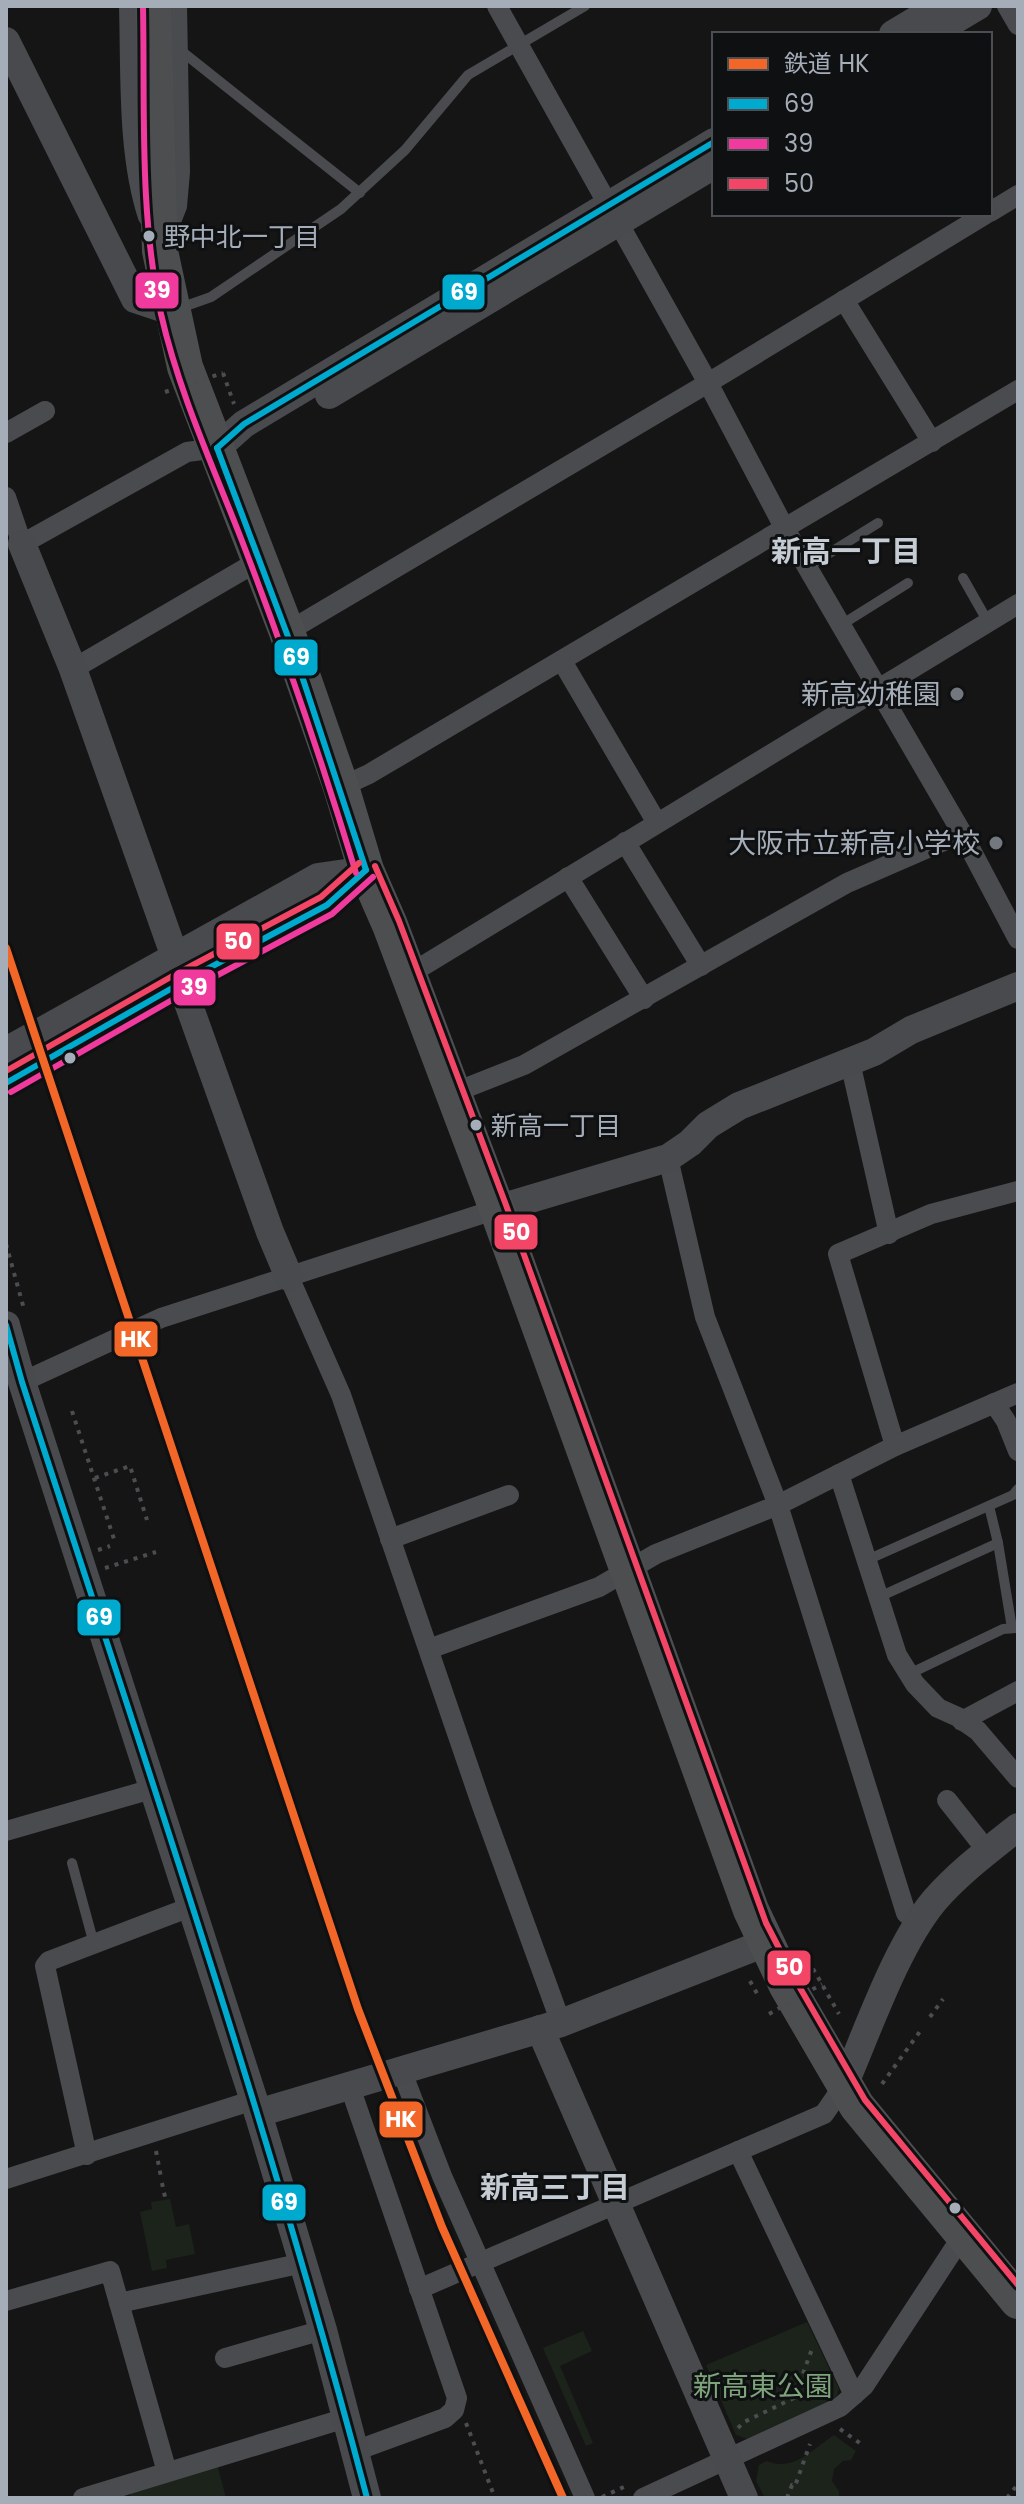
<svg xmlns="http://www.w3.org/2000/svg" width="1024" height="2504" viewBox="0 0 1024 2504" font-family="Poppins,'Noto Sans JP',sans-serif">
	<rect width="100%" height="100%" fill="#151515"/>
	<g fill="#1b231b">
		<polygon points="170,2199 176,2227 189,2224 195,2254 166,2260 167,2268 152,2271 140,2212 152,2209 151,2202"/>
		<polygon points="807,2322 839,2389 836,2399 747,2439 736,2435 706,2365"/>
		<polygon points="583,2331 592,2351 560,2366 593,2443 586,2446 543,2348"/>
		<path d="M 834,2435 L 856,2451 L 851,2460 L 843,2461 L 834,2469 L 832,2481 L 839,2491 L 839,2498 L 765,2498 L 756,2481 L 759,2465 L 766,2461 C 795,2472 812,2449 834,2435 Z"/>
		<polygon points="217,2464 226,2498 131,2498 129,2491"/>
	</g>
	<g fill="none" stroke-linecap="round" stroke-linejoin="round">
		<g stroke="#4b4d50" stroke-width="4" stroke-dasharray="4 6" stroke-linecap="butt">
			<polyline points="223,373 234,404"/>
			<polyline points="6,1244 24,1309"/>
			<polyline points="72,1411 114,1539"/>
			<polyline points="95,1478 130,1466 147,1520"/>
			<polyline points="98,1550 110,1546"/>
			<polyline points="105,1568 156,1552"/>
			<polyline points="808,1960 839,2014"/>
			<polyline points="750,1981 759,1997"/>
			<polyline points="930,2017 943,1999"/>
			<polyline points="882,2084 921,2030"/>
			<polyline points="156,2151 161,2177"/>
			<polyline points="162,2183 165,2197"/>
			<polyline points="466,2423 495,2498"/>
			<polyline points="738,2428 744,2422 794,2398 812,2349"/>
			<polyline points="840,2429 864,2446"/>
			<polyline points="602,2497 626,2486"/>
			<polyline points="787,2498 792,2485 795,2486 810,2444"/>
			<polyline points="1007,2498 1018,2484"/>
		</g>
		<g stroke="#494b4e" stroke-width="10">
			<polyline points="180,50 360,193"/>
			<polyline points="180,308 211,297 341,209 405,150 468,75 585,6"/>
			<polyline points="807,567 878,523"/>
			<polyline points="963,578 988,622"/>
			<polyline points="841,625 908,583"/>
			<polyline points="989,1506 998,1543 1012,1628"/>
			<polyline points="867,1560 1013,1495 1018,1489"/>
			<polyline points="879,1597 998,1543"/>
			<polyline points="909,1674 1003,1629 1016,1628"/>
			<polyline points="72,1863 94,1944"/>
		</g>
		<g stroke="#494b4e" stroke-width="20">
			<path d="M 129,6 C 131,73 127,153 148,217"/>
			<polyline points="497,6 708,383 785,529 962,833 1018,939"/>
			<polyline points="1007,6 1018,25"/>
			<polyline points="990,212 1018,195"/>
			<polyline points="168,229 177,206 180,172 177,6"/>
			<polyline points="844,300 932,442"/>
			<polyline points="6,433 45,411"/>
			<polyline points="6,497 22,544 187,452 217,448"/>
			<polyline points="287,632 708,383 986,214"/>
			<polyline points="562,661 657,823"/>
			<polyline points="73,669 260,560"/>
			<polyline points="341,787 369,774 1018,390"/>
			<polyline points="625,842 701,966"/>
			<polyline points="568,877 644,999"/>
			<polyline points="408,975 1018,604"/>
			<polyline points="850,1062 889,1234"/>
			<polyline points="453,1093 524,1065 847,883 962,833"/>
			<polyline points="668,1158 705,1317 778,1505 906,1913 918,1923"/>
			<polyline points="289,1277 341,1395 482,1806 561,2023"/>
			<polyline points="22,1382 161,1318 497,1209"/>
			<polyline points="994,1403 1006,1421 1018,1451"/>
			<polyline points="895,1446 838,1254 931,1214 1018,1191"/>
			<polyline points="839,1474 897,1655 915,1684 938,1708 958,1717 978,1731 1018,1778"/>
			<polyline points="390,1539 509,1495"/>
			<polyline points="429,1649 599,1587 656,1554 778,1505 895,1446 1018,1393"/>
			<polyline points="962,1721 1018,1691"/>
			<polyline points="947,1800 988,1852"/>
			<polyline points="6,1831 152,1789"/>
			<polyline points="402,2072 442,2176 585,2498"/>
			<polyline points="350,2087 457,2398 454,2410 445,2418 355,2451"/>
			<polyline points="738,2151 854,2395"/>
			<polyline points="87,2155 45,1966 49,1961 193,1906"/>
			<polyline points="6,2179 254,2100"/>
			<polyline points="419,2289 824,2114 844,2085"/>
			<polyline points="6,2301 110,2271 167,2472"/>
			<polyline points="119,2303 303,2263"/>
			<polyline points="225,2358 323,2330"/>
			<polyline points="83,2498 346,2418"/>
			<polyline points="643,2498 840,2407 864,2386 963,2235"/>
		</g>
		<g stroke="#484a4d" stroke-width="28">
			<polyline points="893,34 940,6"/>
			<polyline points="931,34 978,6"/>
			<polyline points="6,41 135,299 171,311"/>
			<polyline points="329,395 714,165"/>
			<polyline points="217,448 244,424 714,142"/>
			<polyline points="22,544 73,669 175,957"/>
			<polyline points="181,983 270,1232 289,1277"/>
			<polyline points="6,1051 318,877 366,870"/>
			<polyline points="6,1083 181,983 327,905 366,870"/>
			<polyline points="497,1209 668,1158 690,1143 708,1125 739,1106 874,1052 911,1030 1018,986"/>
			<polyline points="6,1325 22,1382 258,2113 323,2330 367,2498"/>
			<polyline points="540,2029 744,2498"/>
			<path d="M 844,2085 C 868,2030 896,1947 934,1901 C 958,1873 989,1850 1018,1827"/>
			<polyline points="258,2113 561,2023 765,1943"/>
		</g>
		<polyline stroke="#4c4e50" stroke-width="36" points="153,6 160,251 185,367 287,632 341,787 366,870 390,925 497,1209 751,1910 787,1986 857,2106 1018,2301"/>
		<g stroke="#4b4d50" stroke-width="4" stroke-dasharray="4 6" stroke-linecap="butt">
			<polyline points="165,392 223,373"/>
			<polyline points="769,2014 822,1984"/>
		</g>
		<defs>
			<g id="bus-1">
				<polyline points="217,448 244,424 714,142"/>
				<polyline points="217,448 296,658 366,870"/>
				<polyline points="6,1083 181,983 327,905 366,870"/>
				<path d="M 6,1325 L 22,1382 C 142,1753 268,2121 367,2498"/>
			</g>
			<g id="bus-2">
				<path d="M 143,6 C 145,108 139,213 161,314 C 179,393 213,466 242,541 C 284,650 322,761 356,873"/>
				<polyline points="11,1092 186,992 332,914 373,877"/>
			</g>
			<g id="bus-3">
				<polyline points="375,866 399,921 506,1205 766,1923 796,1981 865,2100 1018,2285"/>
				<polyline points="6,1071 176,974 321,897 359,863"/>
			</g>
		</defs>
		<use href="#bus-1" stroke="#0f1011" stroke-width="12"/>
		<use href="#bus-2" stroke="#0f1011" stroke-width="12"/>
		<use href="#bus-3" stroke="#0f1011" stroke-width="12"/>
		<use href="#bus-1" stroke="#00a9ce" stroke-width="6"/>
		<use href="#bus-2" stroke="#f13a9d" stroke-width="6"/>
		<use href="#bus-3" stroke="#f34667" stroke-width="6"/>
		<defs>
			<polyline id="rail-1" points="6,948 358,2009 442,2227 563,2498"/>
		</defs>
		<use href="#rail-1" stroke="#0f1011" stroke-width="14"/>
		<use href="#rail-1" stroke="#f26627" stroke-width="8"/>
	</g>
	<g fill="#a5adb8" stroke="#0f1011" stroke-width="3">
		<circle cx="149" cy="236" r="7"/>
		<circle cx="70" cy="1058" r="7"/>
		<circle cx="476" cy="1125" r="7"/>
		<circle cx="955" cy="2208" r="7"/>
	</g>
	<g fill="#73787f" stroke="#0f1011" stroke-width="3">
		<circle cx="957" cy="694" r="8"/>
		<circle cx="996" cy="843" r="8"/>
	</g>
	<g text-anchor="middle" stroke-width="6" stroke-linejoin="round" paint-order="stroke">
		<g font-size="26" fill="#a5adb8" stroke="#0f1011" text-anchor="start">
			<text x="164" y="246">野中北一丁目</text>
			<text x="491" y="1135">新高一丁目</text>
		</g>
		<g font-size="28" fill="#a5adb8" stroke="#0f1011" text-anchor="end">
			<text x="941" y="704">新高幼稚園</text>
			<text x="980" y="853">大阪市立新高小学校</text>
		</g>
		<g font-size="28" fill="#7ea47b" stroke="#0f1011">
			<text x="763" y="2396">新高東公園</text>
		</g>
		<g font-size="30" font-weight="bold" fill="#c6ccd3" stroke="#0f1011">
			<text x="846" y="562">新高一丁目</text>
			<text x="555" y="2198">新高三丁目</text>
		</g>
	</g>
	<g stroke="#0f1011" stroke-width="3">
		<rect x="134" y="271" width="46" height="39" rx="8" fill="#f13a9d"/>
		<rect x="441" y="273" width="45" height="38" rx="8" fill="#00a9ce"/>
		<rect x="273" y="638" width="46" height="39" rx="8" fill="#00a9ce"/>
		<rect x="215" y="922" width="46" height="39" rx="8" fill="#f34667"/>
		<rect x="172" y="968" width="45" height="39" rx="8" fill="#f13a9d"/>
		<rect x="493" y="1213" width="46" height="38" rx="8" fill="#f34667"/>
		<rect x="113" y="1320" width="46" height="38" rx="8" fill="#f26627"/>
		<rect x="76" y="1598" width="46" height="39" rx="8" fill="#00a9ce"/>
		<rect x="766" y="1949" width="46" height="38" rx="8" fill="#f34667"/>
		<rect x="378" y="2100" width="46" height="39" rx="8" fill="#f26627"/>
		<rect x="261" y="2183" width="46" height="39" rx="8" fill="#00a9ce"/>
	</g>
	<g font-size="22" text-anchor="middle" font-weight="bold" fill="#fff">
		<text x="157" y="298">39</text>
		<text x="464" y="300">69</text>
		<text x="296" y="665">69</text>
		<text x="238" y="949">50</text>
		<text x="194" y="995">39</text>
		<text x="516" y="1240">50</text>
		<text x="136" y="1347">HK</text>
		<text x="99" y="1625">69</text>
		<text x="789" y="1975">50</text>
		<text x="401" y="2127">HK</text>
		<text x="284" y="2210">69</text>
	</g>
	<rect width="1024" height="2504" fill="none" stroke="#a5adb8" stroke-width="16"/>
	<rect x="712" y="32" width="280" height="184" fill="#0f1011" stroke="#4b4f54" stroke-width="2"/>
	<rect x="728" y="58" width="40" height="12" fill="#f26627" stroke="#4b4f54" stroke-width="2"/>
	<text x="784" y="72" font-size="24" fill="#a5adb8">鉄道 HK</text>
	<rect x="728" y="98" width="40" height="12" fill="#00a9ce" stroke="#4b4f54" stroke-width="2"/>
	<text x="784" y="112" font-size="24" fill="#a5adb8">69</text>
	<rect x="728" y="138" width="40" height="12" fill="#f13a9d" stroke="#4b4f54" stroke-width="2"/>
	<text x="784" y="152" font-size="24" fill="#a5adb8">39</text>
	<rect x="728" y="178" width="40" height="12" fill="#f34667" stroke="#4b4f54" stroke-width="2"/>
	<text x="784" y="192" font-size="24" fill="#a5adb8">50</text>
</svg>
